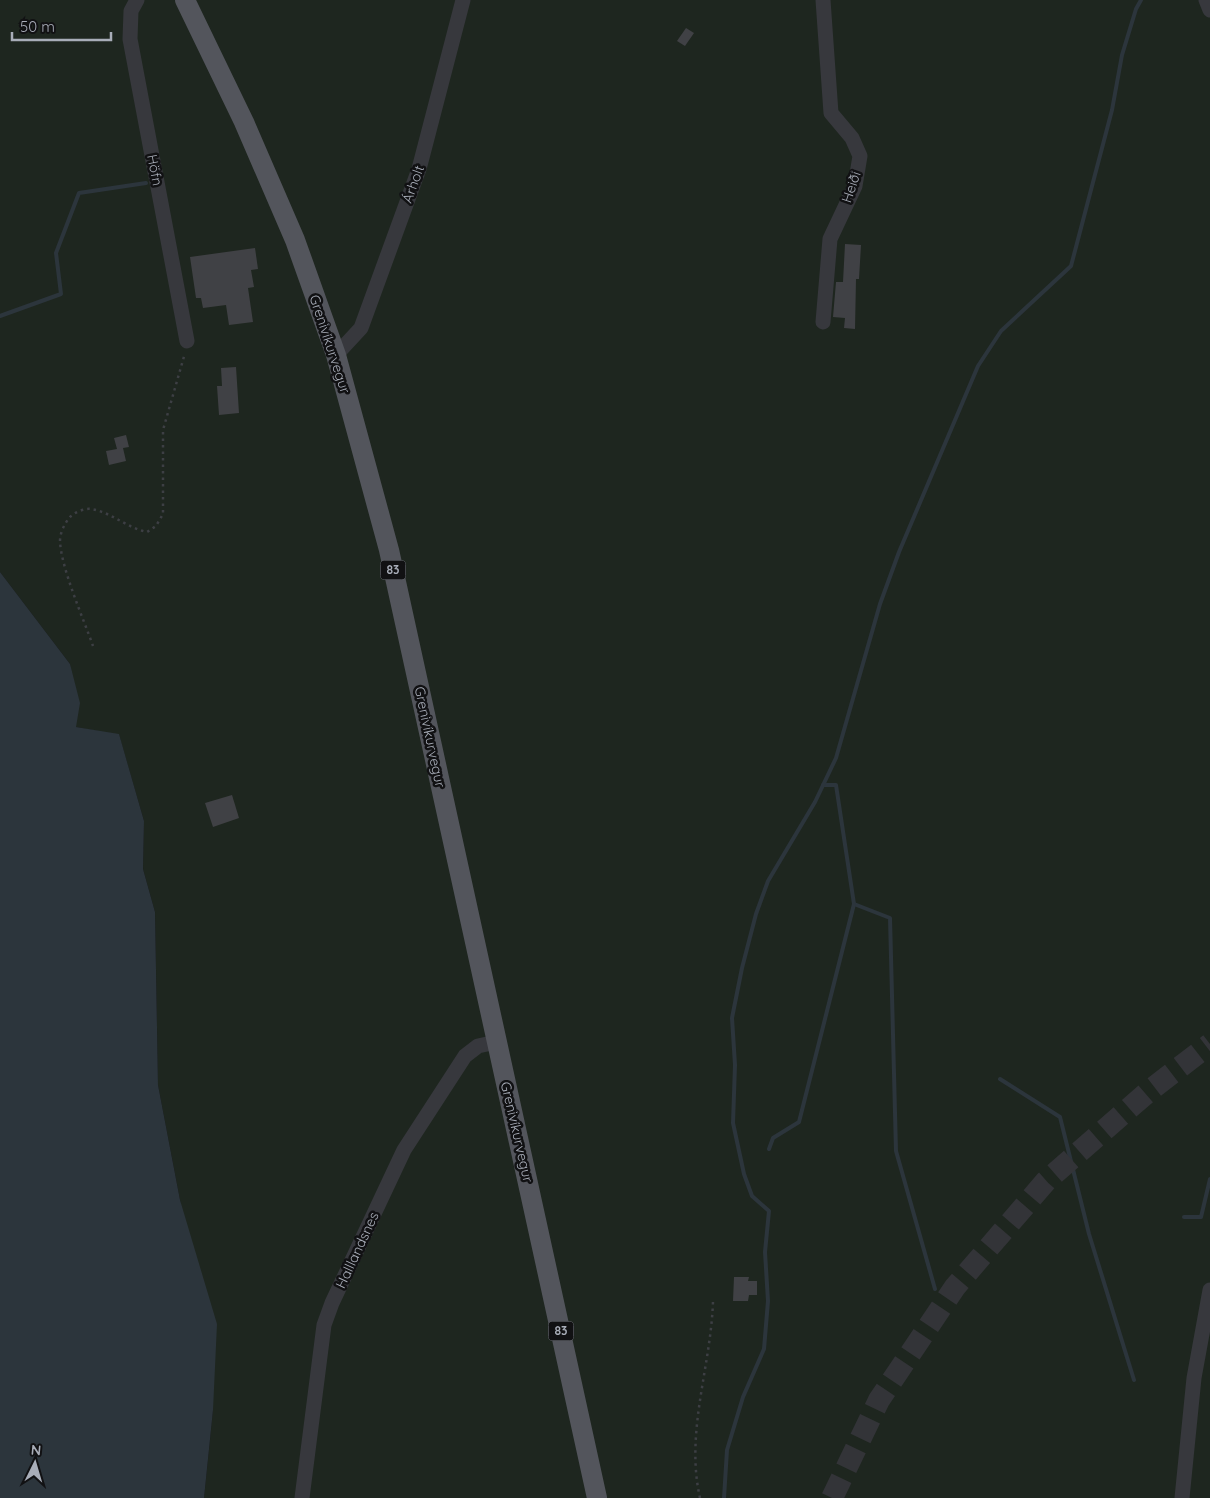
<svg xmlns="http://www.w3.org/2000/svg" width="1210" height="1498" viewBox="0 0 1210 1498" font-family="Quicksand,sans-serif">
	<rect width="100%" height="100%" fill="#161618"/>
	<polygon fill="#1e261f" points="0,0 1210,0 1210,1498 204,1498 213,1410 180,1200 158,1085 155,912 143,869 144,821 119,735 76,727 70,664 0,572"/>
	<polygon fill="#2c353c" points="0,572 70,664 80,703 76,727 119,734 144,821 143,869 155,912 158,1085 180,1200 217,1324 213,1410 204,1498 0,1498"/>
	<g fill="none" stroke-linecap="round" stroke-linejoin="round">
		<g stroke="#2c353c" stroke-width="4">
			<polyline points="0,316 61,294 56,253 79,193 146,183"/>
			<polyline points="854,904 890,918 896,1151 935,1289"/>
			<polyline points="1000,1079 1060,1117 1089,1234 1134,1380"/>
			<polyline points="769,1149 773,1138 799,1122 854,904 836,785 823,785"/>
			<polyline points="1184,1217 1201,1217 1210,1179"/>
			<polyline points="724,1498 727,1450 743,1397 764,1349 768,1301 765,1252 769,1211 752,1196 744,1174 733,1123 735,1065 732,1018 742,968 756,914 768,881 815,802 836,758 880,604 899,552 978,366 1001,331 1071,266 1112,110 1122,55 1136,9 1141,0"/>
		</g>
	</g>
	<g fill="#404145">
		<polygon points="686,28 694,33 685,46 677,41"/>
		<polygon points="845,244 861,245 859,279 856,279 855,329 844,328 845,318 833,317 836,282 843,282"/>
		<polygon points="255,248 258,269 251,270 254,287 248,288 253,322 229,325 226,305 203,308 201,298 196,298 190,257"/>
		<polygon points="236,367 239,413 219,415 217,386 222,386 221,368"/>
		<polygon points="126,435 129,447 123,448 126,461 109,465 106,451 117,449 114,438"/>
		<polygon points="232,795 239,818 213,827 205,803"/>
		<polygon points="734,1277 749,1277 748,1281 757,1281 757,1295 749,1295 748,1301 733,1301"/>
	</g>
	<g fill="none" stroke-linecap="round" stroke-linejoin="round">
		<polyline stroke="#333438" stroke-width="22" stroke-dasharray="22 11" stroke-linecap="butt" points="832,1498 879,1400 955,1287 1046,1181 1149,1091 1210,1044"/>
		<g stroke="#3d3f44" stroke-width="2.5" stroke-dasharray="2.5 4" stroke-linecap="butt">
			<path d="M 93,646 C 84,620 61,568 60,541 C 60,532 65,523 70,517 C 75,512 85,508 91,509 C 111,512 127,528 147,532 L 156,526 L 163,514 L 163,430 L 185,353"/>
			<path d="M 700,1498 C 685,1432 711,1367 713,1301"/>
		</g>
		<g stroke="#37383d" stroke-width="15">
			<polyline points="137,0 131,11 130,39 187,341"/>
			<polyline points="823,0 831,113 852,138 860,156 855,186 830,239 823,322"/>
			<polyline points="1206,0 1210,10"/>
			<polyline points="336,355 361,328 419,169 463,0"/>
			<polyline points="302,1498 324,1325 332,1303 404,1150 465,1056 478,1046 496,1042"/>
			<polyline points="1182,1498 1194,1378 1210,1290"/>
		</g>
		<polyline stroke="#53555c" stroke-width="20" points="185,0 244,122 295,240 336,355 389,550 597,1498"/>
	</g>
	<g text-anchor="middle" stroke-width="5" stroke-linejoin="round" paint-order="stroke">
		<g fill="#111113" stroke="#7b7e86" stroke-width="1">
			<rect x="380.5" y="560.5" width="25" height="19" rx="4"/>
			<rect x="548.5" y="1321.5" width="25" height="19" rx="4"/>
		</g>
		<g font-size="12" font-weight="bold" fill="#a8adb8">
			<text x="393" y="574">83</text>
			<text x="561" y="1335">83</text>
		</g>
		<g font-size="14" fill="#a8adb8" stroke="#111113">
			<text transform="translate(155 170) rotate(79)" y="5">Höfn</text>
			<text transform="translate(413 184) rotate(-70)" y="5">Árholt</text>
			<text transform="translate(851 187) rotate(-71)" y="5">Heiði</text>
			<text transform="translate(330 344) rotate(72)" y="5">Grenivíkurvegur</text>
			<text transform="translate(430 737) rotate(78)" y="5">Grenivíkurvegur</text>
			<text transform="translate(517 1132) rotate(77)" y="5">Grenivíkurvegur</text>
			<text transform="translate(357 1250) rotate(-65)" y="5">Halllandsnes</text>
		</g>
	</g>
	<g transform="translate(35 1463) rotate(5)" stroke="#111113" stroke-width="4" paint-order="stroke">
	<path d="M0-4L9 19L0 12L-9 19Z" fill="#a8adb8"/>
	<text y="-8" font-size="14" font-weight="bold" text-anchor="middle" fill="#a8adb8">N</text>
	</g>
	<path d="M12 32v8h99v-8" fill="none" stroke="#a8adb8" stroke-width="2.5"/>
	<text x="20" y="32" font-size="15" fill="#a8adb8" stroke="#111113" stroke-width="4" paint-order="stroke">50 m</text>
</svg>
